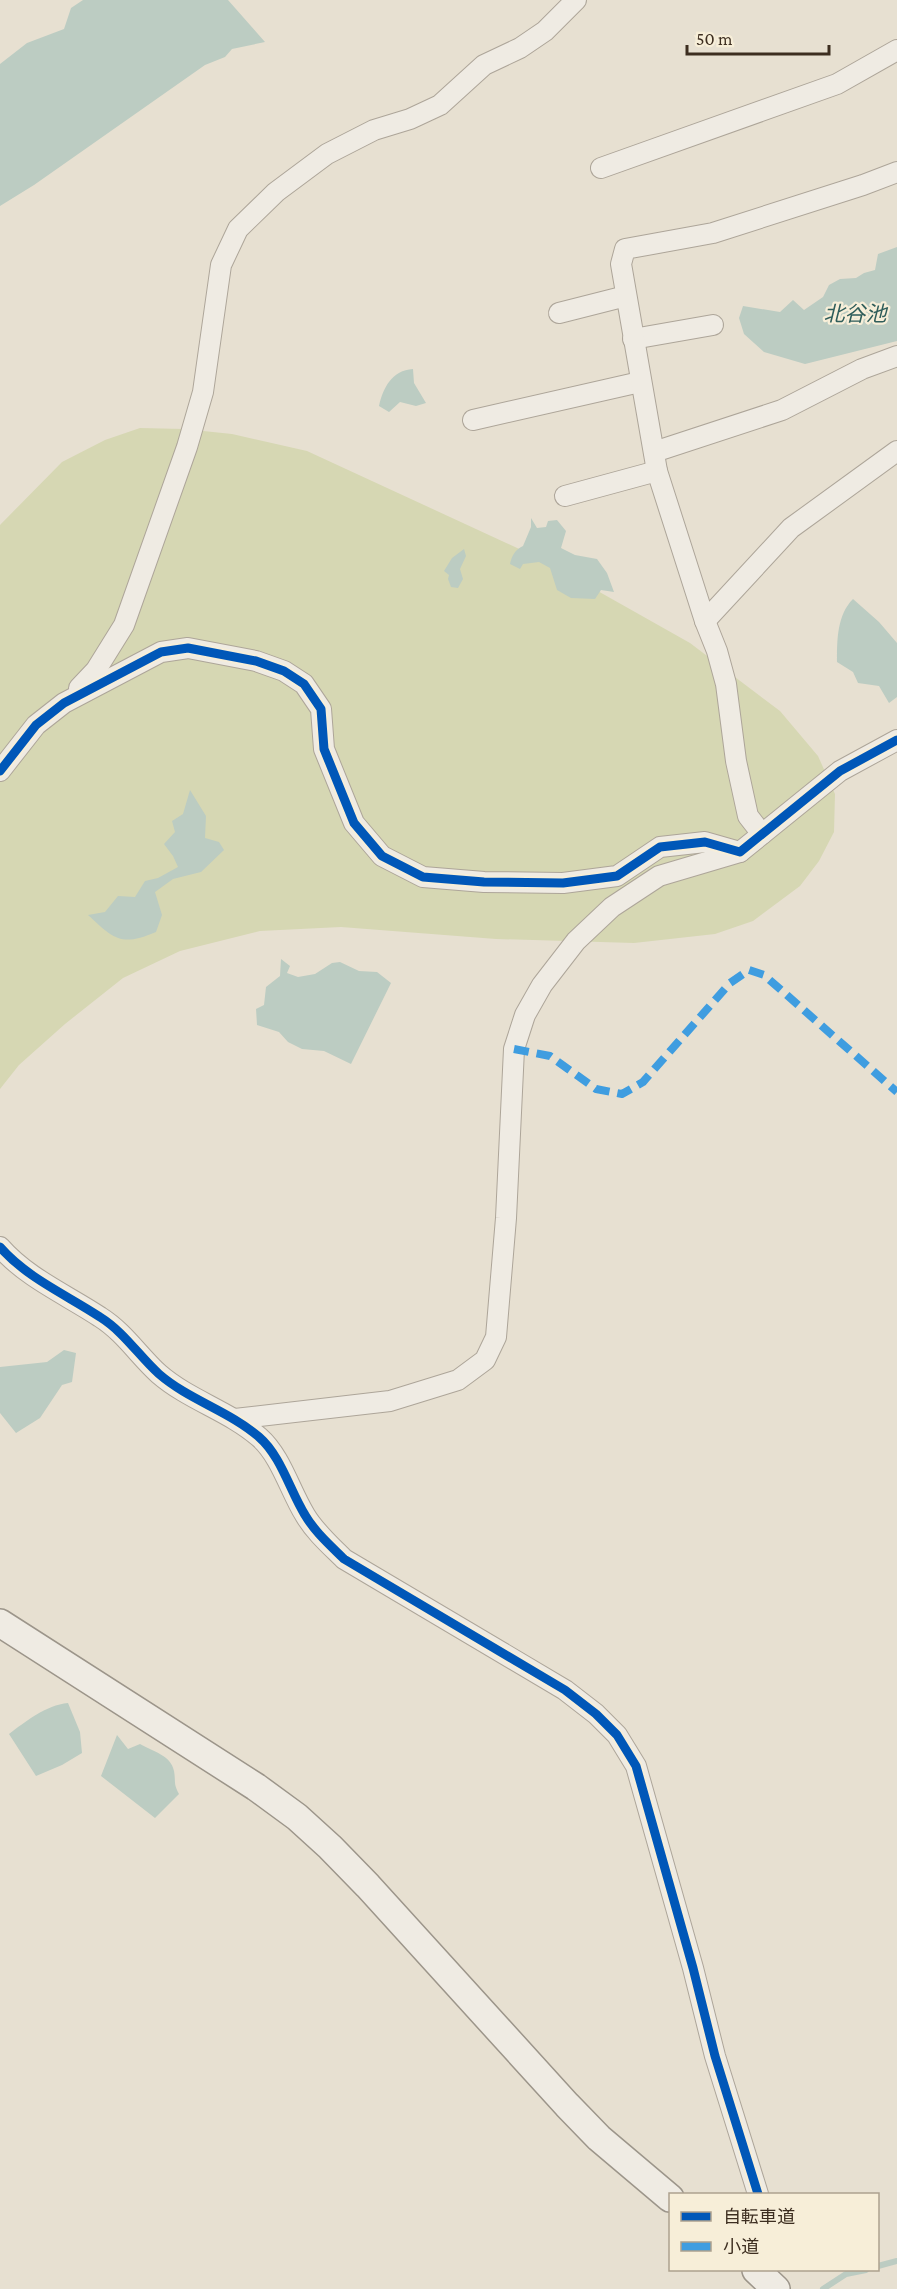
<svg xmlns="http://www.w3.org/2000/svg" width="897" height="2289" viewBox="0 0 897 2289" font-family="'Crimson Pro','Noto Sans JP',serif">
	<rect width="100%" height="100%" fill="#e7e0d1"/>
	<polygon fill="#d6d7b3" points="140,428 184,429 232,434 307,451 541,559 690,643 780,711 818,756 835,794 834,832 819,861 800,886 753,921 715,934 634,943 496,939 341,927 260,931 180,951 123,978 65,1024 19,1065 0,1089 0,525 62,462 105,440"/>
	<g fill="#bcccc2">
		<polygon points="83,0 228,0 265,42 232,49 225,57 205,65 34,185 0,206 0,64 27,43 64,29 71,8"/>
		<polygon points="897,247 897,341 805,364 764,352 744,334 739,318 743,306 780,312 793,300 804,310 823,297 829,285 840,279 856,278 864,273 875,270 878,254"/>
		<path d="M 413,369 L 414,383 L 426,403 L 416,406 L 400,402 L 389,412 L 379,406 C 383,388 392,370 413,369 Z"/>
		<path d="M 531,518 L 537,528 L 546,527 L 548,521 L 557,520 L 566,531 L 561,548 L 575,555 L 597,559 L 607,573 L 614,592 L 601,590 L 595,599 L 571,598 L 557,590 L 550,568 L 539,562 L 523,564 L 520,569 L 510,564 C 512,555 515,550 523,546 L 531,527 Z"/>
		<polygon points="464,549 466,556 460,569 463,579 458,588 451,587 448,579 449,575 444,571 452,558"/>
		<path d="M 853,599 L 879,622 L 897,643 L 897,697 L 889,703 L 879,686 L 858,683 L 853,672 L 837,662 C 837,640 837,615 853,599 Z"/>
		<path d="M 190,790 L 206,816 L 205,838 L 219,842 L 224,850 L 201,872 L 173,879 L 155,892 L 162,915 L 156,932 C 121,947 114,939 88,915 L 105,912 L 118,896 L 135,897 L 145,881 L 158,878 L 178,867 L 173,856 L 164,844 L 175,832 L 172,821 L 183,814 Z"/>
		<polygon points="281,959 290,966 287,973 298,977 315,974 332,963 340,962 359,971 377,972 391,983 351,1064 324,1051 302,1049 288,1042 279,1032 257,1025 256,1009 264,1005 266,987 280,976"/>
		<polygon points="64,1350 76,1353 72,1382 62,1385 40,1418 16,1433 0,1413 0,1367 47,1362"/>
		<path d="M 68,1703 L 80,1732 L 82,1753 L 62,1765 L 36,1776 L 9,1734 C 25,1722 46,1705 68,1703 Z"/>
		<path d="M 117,1735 L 128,1749 L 140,1744 C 152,1751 171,1755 174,1771 C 176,1782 173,1783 179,1794 L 155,1818 L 101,1776 Z"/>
	</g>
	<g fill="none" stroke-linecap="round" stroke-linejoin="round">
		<g stroke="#bcccc2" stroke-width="6">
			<polyline points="878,2266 897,2261"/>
			<polyline points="823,2289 846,2274 866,2270"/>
		</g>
		<defs>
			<g id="street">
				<polyline points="601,168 837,84 897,50"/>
				<polyline points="559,313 626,296"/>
				<polyline points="633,339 713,325"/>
				<polyline points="473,420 640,382"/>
				<polyline points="654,452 782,410 862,369 897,356"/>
				<polyline points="565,496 657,471"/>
				<polyline points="705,621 791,528 897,451"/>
				<polyline points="79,688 96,670 124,625 187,447 203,392 221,265 238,229 276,192 327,154 374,130 410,119 440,105 484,65 520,48 545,31 576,0"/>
				<polyline points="0,771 36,725 64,703 161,652 188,648 256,661 284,671 304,684 321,709 324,749 354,823 382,856 423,877 484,882 563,883 617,876 660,847 705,842 740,852 840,771 897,740"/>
				<polyline points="762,834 748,816 736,761 726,684 717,651 705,621 657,471 621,264 625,249 713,233 863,185 897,172"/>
				<path d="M 0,1247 C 27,1278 67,1295 100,1317 C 124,1332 139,1356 159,1374 C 189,1400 229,1411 259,1437 C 281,1456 290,1491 305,1515 C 315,1532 330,1545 344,1559 L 565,1690 L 596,1714 L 617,1735 L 636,1766 L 693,1968 L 715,2056 L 758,2194"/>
				<polyline points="235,1419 390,1401 458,1380 485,1360 496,1337 506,1218 514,1049 525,1015 542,985 576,941 612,907 659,876 740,852"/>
			</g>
			<g id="secondary">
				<polyline points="0,1623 256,1787 297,1817 330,1847 368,1886 567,2105 599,2138 670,2198"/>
				<polyline points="756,2270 776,2289"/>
			</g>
		</defs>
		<use href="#street" stroke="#ada599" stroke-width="22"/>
		<use href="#secondary" stroke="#9c958a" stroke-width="30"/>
		<use href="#street" stroke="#efebe3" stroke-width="20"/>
		<use href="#secondary" stroke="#efebe3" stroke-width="27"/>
		<polyline stroke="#3f9de0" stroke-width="8" stroke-dasharray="15 8" stroke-linecap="butt" points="514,1049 550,1056 596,1089 622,1094 643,1082 730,983 749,970 764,975 897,1092"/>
		<defs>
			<g id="cycleway">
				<polyline points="0,771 36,725 64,703 161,652 188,648 256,661 284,671 304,684 321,709 324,749 354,823 382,856 423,877 484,882 563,883 617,876 660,847 705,842 740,852 840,771 897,740"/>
				<path d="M 0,1247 C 27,1278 67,1295 100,1317 C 124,1332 139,1356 159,1374 C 189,1400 229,1411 259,1437 C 281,1456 290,1491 305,1515 C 315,1532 330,1545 344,1559 L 565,1690 L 596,1714 L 617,1735 L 636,1766 L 693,1968 L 715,2056 L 758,2194"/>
			</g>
		</defs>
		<use href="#cycleway" stroke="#f7eed8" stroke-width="13"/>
		<use href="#cycleway" stroke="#0057b8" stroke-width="9"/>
	</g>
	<g text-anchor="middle" stroke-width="4.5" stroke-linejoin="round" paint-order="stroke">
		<g font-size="21" font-style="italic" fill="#2f5d5a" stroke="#f7eed8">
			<text x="855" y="321">北谷池</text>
		</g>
	</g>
	<rect x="669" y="2193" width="210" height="78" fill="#f7eed8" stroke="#ada18e" stroke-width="1.5"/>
	<rect x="681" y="2212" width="30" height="9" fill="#0057b8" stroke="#ada18e" stroke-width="1.5"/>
	<text x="723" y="2223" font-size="18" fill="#3d2e20">自転車道</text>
	<rect x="681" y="2242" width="30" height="9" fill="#3f9de0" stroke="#ada18e" stroke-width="1.5"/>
	<text x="723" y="2253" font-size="18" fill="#3d2e20">小道</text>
	<path d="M687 45v9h142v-9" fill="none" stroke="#3d2e20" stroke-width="3"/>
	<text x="696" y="45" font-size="18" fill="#3d2e20" stroke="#f7eed8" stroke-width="4.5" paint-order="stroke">50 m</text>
</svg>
